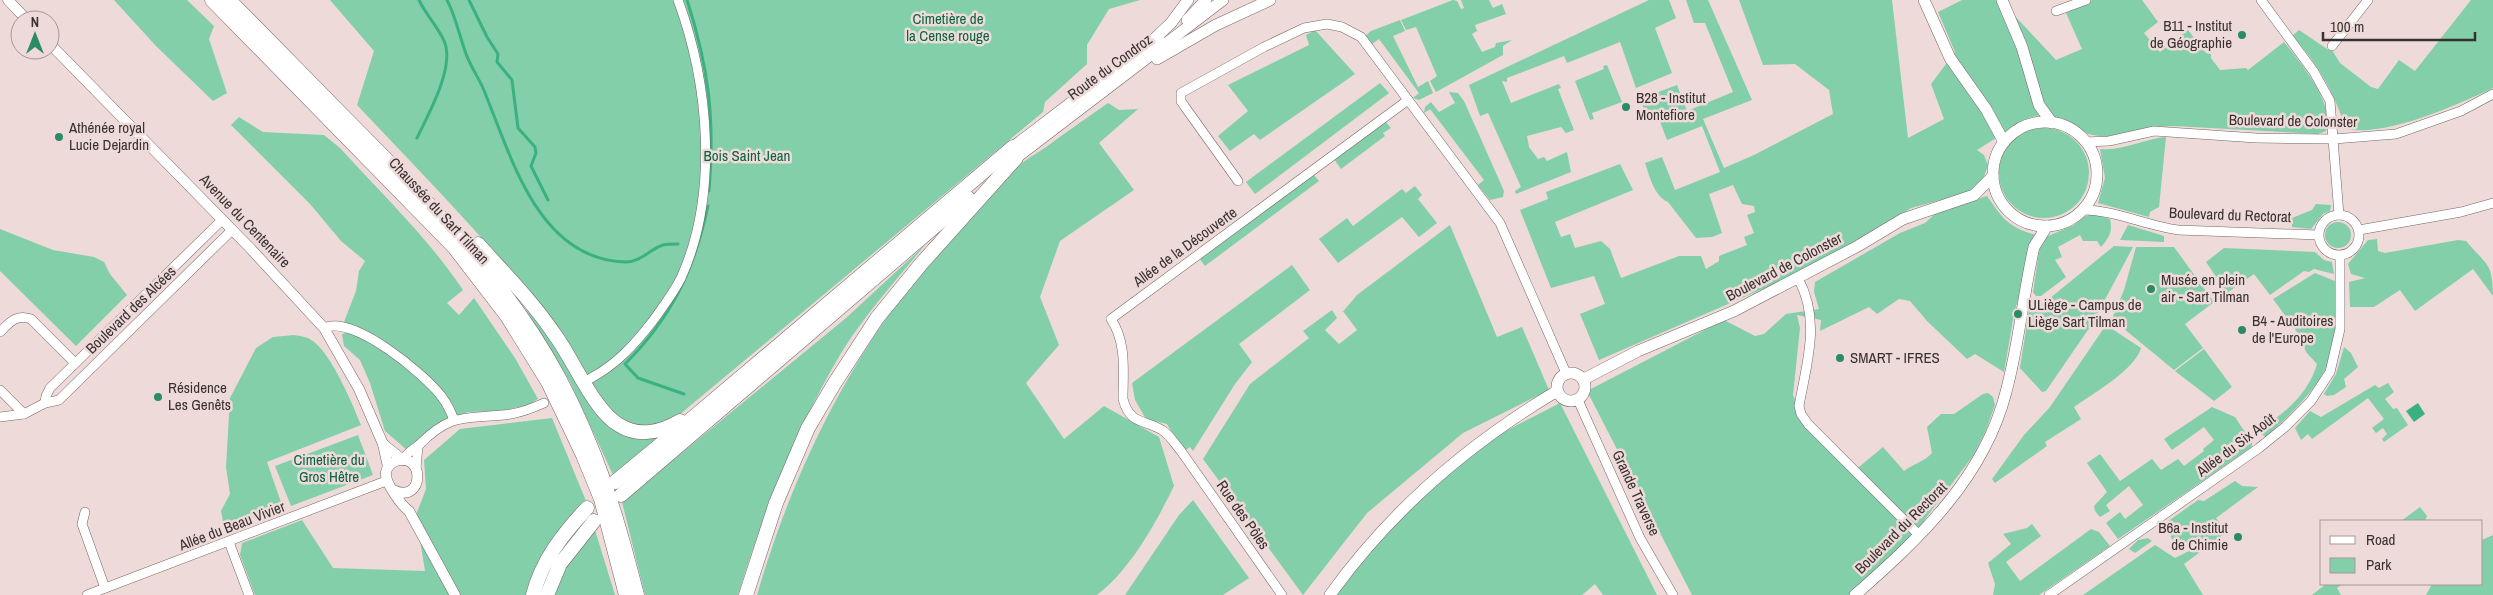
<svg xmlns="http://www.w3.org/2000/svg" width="2493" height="595" viewBox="0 0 2493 595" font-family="'Archivo Narrow',sans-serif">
	<rect width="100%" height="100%" fill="#eedbd9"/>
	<g fill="#82cfaa">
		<polygon points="114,0 187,0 214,26 209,39 227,93 213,101 156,46"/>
		<path d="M 330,0 L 1140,0 L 1109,9 L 1087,45 L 1087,64 L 1045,102 L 1043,112 L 673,420 C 658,424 640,432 625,422 C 591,399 578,353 552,321 C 492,245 424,176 357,105 L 374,51 Z"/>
		<polygon points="1453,0 1457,1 1461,9 1464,8 1461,0 1489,0 1493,8 1502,4 1506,14 1475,25 1477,31 1472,34 1482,52 1495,47 1496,43 1512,40 1503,46 1503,55 1436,92 1430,81 1437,76 1416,27 1406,30 1401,20"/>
		<polygon points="1649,0 1669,0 1676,18 1655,28 1672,73 1636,88 1620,42 1567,63 1564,56 1507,78 1507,82 1502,81 1511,103 1559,84 1561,88 1558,89 1574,130 1566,133 1561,127 1527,136 1529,147 1538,159 1544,157 1547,161 1567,152 1571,172 1516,194 1515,191 1521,187 1488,113 1480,116 1469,85"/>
		<path d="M 1686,0 L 1708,0 L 1752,100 L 1703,119 L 1724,168 L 1754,155 L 1833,114 L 1829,90 L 1795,64 L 1763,65 L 1739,0 L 1892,0 L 1908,138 L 1944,119 L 1931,84 L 1955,52 L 1938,12 L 1962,0 L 2000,0 L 2056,60 L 2082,49 L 2066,13 L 2092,0 L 2142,0 L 2158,22 L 2144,33 L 2160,52 L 2188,30 L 2206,53 L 2211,54 L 2211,58 L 2220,70 L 2246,68 L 2248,70 L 2284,42 C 2300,62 2336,105 2326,131 L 2318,134 L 2174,126 L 2154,127 L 2104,137 L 2088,134 L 2068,121 L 2044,114 L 2028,118 L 1977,150 L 1984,155 L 1988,165 L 1983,180 L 1970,192 L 1911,208 L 1877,230 L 1797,274 L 1599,360 L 1580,314 L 1605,304 L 1594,276 L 1551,288 L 1520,210 L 1548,199 L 1546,192 L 1620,164 L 1633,190 L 1555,222 L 1561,237 L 1570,234 L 1575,248 L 1601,241 L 1610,249 L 1621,278 L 1679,256 L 1701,256 L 1706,269 L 1719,261 L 1719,256 L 1747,245 L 1744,237 L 1754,233 L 1747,215 L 1755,212 L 1754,206 L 1742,204 L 1733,185 L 1709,194 L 1722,233 L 1712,237 L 1696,238 L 1668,202 C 1654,196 1650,177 1645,163 L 1662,157 L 1675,190 L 1720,172 L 1702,126 L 1667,140 L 1659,119 L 1649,122 L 1640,99 L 1677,85 L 1687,111 L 1733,92 L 1705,23 L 1694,23 Z"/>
		<path d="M 2471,0 L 2493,0 L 2493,88 C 2457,105 2386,137 2346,129 C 2334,93 2319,64 2292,36 L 2299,30 L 2330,51 L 2332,50 L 2340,63 L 2371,87 L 2378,89 L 2399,60 L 2415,71 Z"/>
		<polygon points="1400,20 1405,31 1393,36 1418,87 1428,81 1433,93 1419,100 1413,98 1419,93 1379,39 1372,44 1364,37 1371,31"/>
		<polygon points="1315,30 1355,74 1260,140 1254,134 1230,151 1218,136 1248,111 1228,85 1309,45 1306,35"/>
		<polygon points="1607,65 1622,102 1592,113 1594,119 1590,120 1575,81 1604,69 1603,66"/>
		<polygon points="1380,83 1389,93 1255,194 1246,182"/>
		<polygon points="1449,92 1458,93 1464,101 1504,191 1503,197 1490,200 1478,185 1484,180 1430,109 1424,113 1425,107 1431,102 1439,112 1455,103"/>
		<path d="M 1108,103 L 1119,110 L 1138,109 L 1099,143 L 1134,190 L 1060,241 L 1040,297 L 1059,345 L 1026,383 L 1064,439 L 1104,406 L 1159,437 L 1174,486 C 1156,523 1130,570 1097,595 L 757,595 C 806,427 888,289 1015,169 C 1024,160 1036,154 1046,147 C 1066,132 1087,118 1108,103 Z"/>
		<path d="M 239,117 L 263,132 L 324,135 L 340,148 C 383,195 428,238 463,290 L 447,303 L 459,315 L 474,298 L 515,358 L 538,399 L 528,405 L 502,411 L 468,412 L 449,419 L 408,451 L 385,431 L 370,383 L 360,360 L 344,346 L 342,334 L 358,330 L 344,322 L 356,291 L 359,271 L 365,261 L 341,241 L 310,204 L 231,125 Z"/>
		<polygon points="1385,121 1391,128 1383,133 1385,136 1341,169 1334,159"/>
		<circle cx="2044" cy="173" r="45"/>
		<path d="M 2166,137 L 2159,207 L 2150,212 L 2149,217 L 2098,203 L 2105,178 L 2100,149 C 2124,151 2143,139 2166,137 Z"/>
		<polygon points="1313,174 1319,181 1205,266 1199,258"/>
		<polygon points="1415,186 1422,195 1418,199 1437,223 1419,237 1402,217 1338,263 1319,239 1347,218 1353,226 1402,189 1406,193"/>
		<path d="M 1987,196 C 2003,219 2008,227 2036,235 L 2014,314 L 2004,372 L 1975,354 L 1967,359 L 1927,321 L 1910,301 L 1899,299 L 1877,314 L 1869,307 L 1820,331 L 1821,320 L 1797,315 L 1800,328 L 1793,395 L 1801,414 L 1853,472 L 1883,447 L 1904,471 C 1913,464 1924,462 1932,453 L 1927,427 L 1941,414 L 1954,414 L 1983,394 L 1988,393 L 1993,397 L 1995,405 L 1986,430 L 1973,456 L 1925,519 L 1919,535 L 1855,595 L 1692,595 L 1587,391 L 1724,320 L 1755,336 L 1764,334 L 1786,314 L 1819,309 L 1814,292 L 1815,282 L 1900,233 L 1925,223 L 1938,211 Z"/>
		<polygon points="2316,204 2331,205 2330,211 2323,214 2311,229 2292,227 2292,218 2312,210"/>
		<path d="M 2092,214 L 2110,219 C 2113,232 2109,238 2101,247 L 2097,241 L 2083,241 L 2080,235 L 2058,247 L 2062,257 L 2055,260 L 2066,277 L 2041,296 L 2036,296 L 2033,292 L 2040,245 L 2048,236 L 2074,225 L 2083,217 Z"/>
		<circle cx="2338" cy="235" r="13"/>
		<polygon points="1450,225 1497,337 1522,327 1549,390 1463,433 1367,513 1303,595 1203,459 1250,384 1309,338 1303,331 1332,310 1337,318 1325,330 1339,344 1357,330 1343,311 1341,314 1357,295"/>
		<polygon points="2128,225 2164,236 2164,242 2120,240"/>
		<polygon points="0,229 53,250 94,257 104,262 110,274 127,295 76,346 0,271"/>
		<path d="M 2377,239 L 2378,251 L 2385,253 L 2458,240 L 2466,241 C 2486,265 2493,262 2493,296 L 2473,269 L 2415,311 L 2400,290 L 2374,307 L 2350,307 L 2349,282 L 2365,278 L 2351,274 L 2348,264 L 2368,240 Z"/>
		<path d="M 925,245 C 893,284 857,323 833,367 C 793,438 762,517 738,595 L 645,595 L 622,502 L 846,318 Z"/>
		<polygon points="2114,246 2133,247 2092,324 2046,391 2042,392 2020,368 2030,304 2034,306 2044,303"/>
		<polygon points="2136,247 2174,247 2214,302 2185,324 2203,348 2174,370 2112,319 2124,290"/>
		<polygon points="2224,248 2315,252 2324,260 2332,262 2334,274 2314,269 2309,272 2304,271 2270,295 2254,274 2227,293 2206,262"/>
		<polygon points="1292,265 1310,290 1239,344 1252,362 1235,384 1193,451 1190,447 1183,452 1167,424 1146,419 1135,400 1132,383"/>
		<path d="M 2315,273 L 2335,281 C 2336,296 2337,312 2337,327 C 2335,375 2299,406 2266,437 L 2256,431 C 2283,415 2308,395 2317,364 L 2306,352 L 2300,336 L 2273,299 Z"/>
		<polygon points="525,308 554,340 605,419 669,433 614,477 570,382"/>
		<path d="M 2106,325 L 2141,348 C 2135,370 2092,394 2074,407 L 2081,419 L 2045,442 L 2047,446 L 1995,483 L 1992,479 L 2024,435 L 2050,407 Z"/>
		<path d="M 294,335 C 300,336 308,337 313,341 C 332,355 352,403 361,425 L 267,462 L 283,508 L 224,527 L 221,511 L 230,494 L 226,467 L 230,398 L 256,348 L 273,337 Z"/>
		<polygon points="2344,347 2351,353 2358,367 2344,379 2346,387 2334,395 2327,396 2324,394 2336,374"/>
		<polygon points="2204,349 2232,387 2214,401 2175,371"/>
		<polygon points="2388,383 2394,392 2385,399 2393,409 2397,408 2408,425 2384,442 2382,439 2387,434 2383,428 2376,433 2372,428 2384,419 2368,398 2312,439 2308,434 2301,440 2295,428 2310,411 2321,417 2375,385 2379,388"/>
		<polygon points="1560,403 1657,595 1603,595 1595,584 1582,595 1335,595 1386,529 1484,442"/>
		<polygon points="2212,407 2235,417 2252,443 2252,447 2118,539 2106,523 2120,512 2125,519 2143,505 2129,486 2106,505 2110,511 2100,517 2095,511 2094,506 2107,492 2087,463 2100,454 2120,481 2152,459 2161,470 2178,459 2184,466 2204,451 2203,449 2214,440 2204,427 2172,450 2164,439"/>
		<polygon points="552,418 586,501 556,535 528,595 255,595 240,555 242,543 302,520 333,568 425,571 416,515 426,489 424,460 460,429"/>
		<polygon points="358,435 373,475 291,506 275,466"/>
		<polygon points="2235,481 2242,486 2258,487 2216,518 2227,532 2184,564 2203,595 2083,595 2155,545 2175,558 2195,548 2194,540 2182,543 2172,539 2166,525 2167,522 2198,500 2204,501"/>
		<polygon points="1193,500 1249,578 1223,595 1125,595 1179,515"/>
		<polygon points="2420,507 2427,516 2425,521 2401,521"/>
		<polygon points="2032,524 2041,536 2006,562 2020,581 2091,529 2099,532 2110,546 2039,595 1993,595 1995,584 1988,563 2011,544 2003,534 2027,528"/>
		<polygon points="594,527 615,595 552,595 572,555"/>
		<polygon points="2493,535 2493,595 2426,595 2432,584 2482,584 2482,540"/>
		<polygon points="2148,538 2152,541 2135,553 2129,549 2138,540"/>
		<polygon points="2326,584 2343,584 2337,588 2341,595 2312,595"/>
	</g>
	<polygon fill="#3bb181" points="2418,403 2425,414 2414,422 2406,411"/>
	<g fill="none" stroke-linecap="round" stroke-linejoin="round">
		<g stroke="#3bb181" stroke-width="3">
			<path d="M 447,0 C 455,15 459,34 465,51 C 469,64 477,75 483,88 C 511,155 537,260 626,262 C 641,262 650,249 663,245 C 668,244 674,244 678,244"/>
			<polyline points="469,0 487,37 498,54 497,62 512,80 518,128 535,147 536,153 531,166 548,200"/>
			<path d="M 687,0 C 709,68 715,120 709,191"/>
			<path d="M 417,138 C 428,115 454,69 445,43 C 439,28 426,15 419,0"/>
			<path d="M 684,394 L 638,378 L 625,364 C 672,317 694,270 708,206"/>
		</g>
		<defs>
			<g id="minor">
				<polyline points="2261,0 2314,72 2330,101 2339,215"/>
				<polyline points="2056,11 2086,0"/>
				<polyline points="2332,46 2368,0"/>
				<polyline points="2085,142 2109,141 2154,131 2256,138 2334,139 2396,134 2461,111 2493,94"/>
				<polyline points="1238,181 1185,107 1181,101 1181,93 1264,47 1304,28 1327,24 1342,27 1361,37 1500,223 1566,373"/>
				<path d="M 2082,210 C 2110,209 2148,226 2178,230 L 2318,235"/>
				<circle cx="2339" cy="235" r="20"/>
				<polyline points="2359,230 2461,212 2493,203"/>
				<path d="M 1798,278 C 1821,321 1807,361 1799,406 L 1801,414 L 1808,424 L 1919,535"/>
				<path d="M 324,328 C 352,314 425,374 442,397 C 447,404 451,412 454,420"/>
				<path d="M 0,332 C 10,322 16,314 31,319 L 75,363"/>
				<path d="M 591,378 C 617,364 634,345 652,322 C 662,308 673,294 681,278 C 719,194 709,84 678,0"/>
				<polyline points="0,390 24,414"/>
				<polyline points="1578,400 1640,538 1673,595"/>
				<polyline points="45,403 46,396 50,388 222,220"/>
				<polyline points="0,417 24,414 45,403 59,400 232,230"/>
				<path d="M 403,460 C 407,452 413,450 419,445 C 453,410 469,420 511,414 C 522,412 533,408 544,403"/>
				<polyline points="416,468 418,446"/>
				<polyline points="85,512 82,524 105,588"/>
				<polyline points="229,542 249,595"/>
				<polyline points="87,595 386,481"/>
				<path d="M 1282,595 L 1181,451 C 1175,444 1169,434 1162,430 C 1144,419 1130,425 1123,399 C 1123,372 1127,343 1111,319 L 1408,100"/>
				<polyline points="2049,595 2259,448 2285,427 2311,401 2330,372 2340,329 2340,256"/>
			</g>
			<g id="tertiary">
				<polyline points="8,0 27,20"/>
				<polyline points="50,44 250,248 324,328 359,389 383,444 388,467"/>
				<polyline points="383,444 403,460"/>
				<path d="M 393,490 C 425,505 425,451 396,461 C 391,463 387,467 386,472 C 384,482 402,506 409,511 L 455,595"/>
			</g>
			<g id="secondary">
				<polyline points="1924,0 1950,58 1986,109 2004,142"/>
				<polyline points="2002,0 2022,47 2039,105 2052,123"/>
				<polyline points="1187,20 1206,0"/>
				<polyline points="1151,42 1171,23 1188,0"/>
				<polyline points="1157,59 1216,25 1270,0"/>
				<circle cx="2045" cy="174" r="52"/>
				<polyline points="1013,147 1081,95 1160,41"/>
				<polyline points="1016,158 1223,0"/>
				<circle cx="1571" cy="387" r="14"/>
				<polyline points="1584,379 1638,351 1734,311 1858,246 1903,219 1974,195 1993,176"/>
				<path d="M 1330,595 C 1391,510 1468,444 1557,391"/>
				<path d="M 1855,595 C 1920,538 1984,478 2006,392 C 2019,344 2023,295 2034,247 L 2047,226"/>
			</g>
			<g id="trunk">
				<polyline points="212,0 454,247 507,316 548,382 583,455 601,499 626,595"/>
				<path d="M 229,0 C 276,47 322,95 369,142 C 440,214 509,286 558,376 C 597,449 617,516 637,595"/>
				<path d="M 478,244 C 504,273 533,302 555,335 C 573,359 594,411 619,425 C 640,438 661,432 680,421"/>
				<polyline points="615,482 695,416 1013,147"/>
				<polyline points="621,495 968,198"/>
				<path d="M 533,595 C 542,560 563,534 587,508"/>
				<polyline points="547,595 560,564 594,521"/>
				<polyline points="746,595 776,503 808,428 834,384 877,318 921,264 1016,158"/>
			</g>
		</defs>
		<use href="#minor" stroke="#766564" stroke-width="10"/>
		<use href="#tertiary" stroke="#766564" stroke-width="11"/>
		<use href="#secondary" stroke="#766564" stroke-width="12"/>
		<use href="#trunk" stroke="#766564" stroke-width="15"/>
		<use href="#minor" stroke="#fff" stroke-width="9"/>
		<use href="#tertiary" stroke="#fff" stroke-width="10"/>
		<use href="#secondary" stroke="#fff" stroke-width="11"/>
		<use href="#trunk" stroke="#fff" stroke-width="14"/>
	</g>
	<g fill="#2b8b64" stroke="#eedbd9" stroke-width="2">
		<circle cx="2242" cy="35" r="5"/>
		<circle cx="1626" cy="107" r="5"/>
		<circle cx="59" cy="137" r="5"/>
		<circle cx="2151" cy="289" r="5"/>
		<circle cx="2018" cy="314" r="5"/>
		<circle cx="2242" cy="330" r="5"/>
		<circle cx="1840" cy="358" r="5"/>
		<circle cx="158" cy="397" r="5"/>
		<circle cx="2238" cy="537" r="5"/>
	</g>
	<g text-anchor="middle" stroke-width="5" stroke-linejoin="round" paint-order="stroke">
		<g font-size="15" fill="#066343" stroke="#eedbd9">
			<text x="948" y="24">Cimetière de<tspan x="948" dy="17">la Cense rouge</tspan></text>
			<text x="747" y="161">Bois Saint Jean</text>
			<text x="329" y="465">Cimetière du<tspan x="329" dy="17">Gros Hêtre</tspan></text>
		</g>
		<g font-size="15" fill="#383130" stroke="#eedbd9" text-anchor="start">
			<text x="2232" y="31" text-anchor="end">B11 - Institut<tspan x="2232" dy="17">de Géographie</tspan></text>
			<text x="1636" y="103">B28 - Institut<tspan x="1636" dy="17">Montefiore</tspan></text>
			<text x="69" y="133">Athénée royal<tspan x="69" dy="17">Lucie Dejardin</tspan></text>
			<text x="2161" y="285">Musée en plein<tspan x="2161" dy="17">air - Sart Tilman</tspan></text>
			<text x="2028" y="310">ULiège - Campus de<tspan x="2028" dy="17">Liège Sart Tilman</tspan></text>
			<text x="2252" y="326">B4 - Auditoires<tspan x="2252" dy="17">de l'Europe</tspan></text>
			<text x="1850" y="363">SMART - IFRES</text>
			<text x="168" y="393">Résidence<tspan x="168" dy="17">Les Genêts</tspan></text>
			<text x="2228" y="533" text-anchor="end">B6a - Institut<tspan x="2228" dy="17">de Chimie</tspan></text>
		</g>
		<g font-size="15" fill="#383130" stroke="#eedbd9">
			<text transform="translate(1110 67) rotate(-36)" y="5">Route du Condroz</text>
			<text transform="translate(2293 121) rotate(1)" y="5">Boulevard de Colonster</text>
			<text transform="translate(439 211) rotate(47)" y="5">Chaussée du Sart Tilman</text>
			<text transform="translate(2230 215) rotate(2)" y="5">Boulevard du Rectorat</text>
			<text transform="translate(245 221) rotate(46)" y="5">Avenue du Centenaire</text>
			<text transform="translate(1185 247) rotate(-36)" y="5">Allée de la Découverte</text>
			<text transform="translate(1784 267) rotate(-28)" y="5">Boulevard de Colonster</text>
			<text transform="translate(131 310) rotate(-44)" y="5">Boulevard des Alcées</text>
			<text transform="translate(2236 445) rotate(-37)" y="5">Allée du Six Août</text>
			<text transform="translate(1636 493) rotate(65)" y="5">Grande Traverse</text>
			<text transform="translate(1243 515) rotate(55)" y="5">Rue des Pôles</text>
			<text transform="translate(232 526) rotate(-21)" y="5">Allée du Beau Vivier</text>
			<text transform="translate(1901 528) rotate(-45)" y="5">Boulevard du Rectorat</text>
		</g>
	</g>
	<rect x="2320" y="520" width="162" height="65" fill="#eedbd9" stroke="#a59795"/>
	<rect x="2330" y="536" width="25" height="8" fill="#ffffff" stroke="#a59795"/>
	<text x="2366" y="545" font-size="15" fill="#383130">Road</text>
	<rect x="2330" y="558" width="25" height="15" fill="#82cfaa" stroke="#a59795"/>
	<text x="2366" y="570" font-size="15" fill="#383130">Park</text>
	<g transform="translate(35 35)"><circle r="24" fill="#eedbd9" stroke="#a59795"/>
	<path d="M0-4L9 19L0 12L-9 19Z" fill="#2b8b64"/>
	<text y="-8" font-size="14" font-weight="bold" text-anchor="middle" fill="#383130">N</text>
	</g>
	<path d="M2323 32v8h152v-8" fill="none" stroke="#383130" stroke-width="2.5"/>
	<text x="2330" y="32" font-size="15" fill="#383130" stroke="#eedbd9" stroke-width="4" paint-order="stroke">100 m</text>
</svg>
